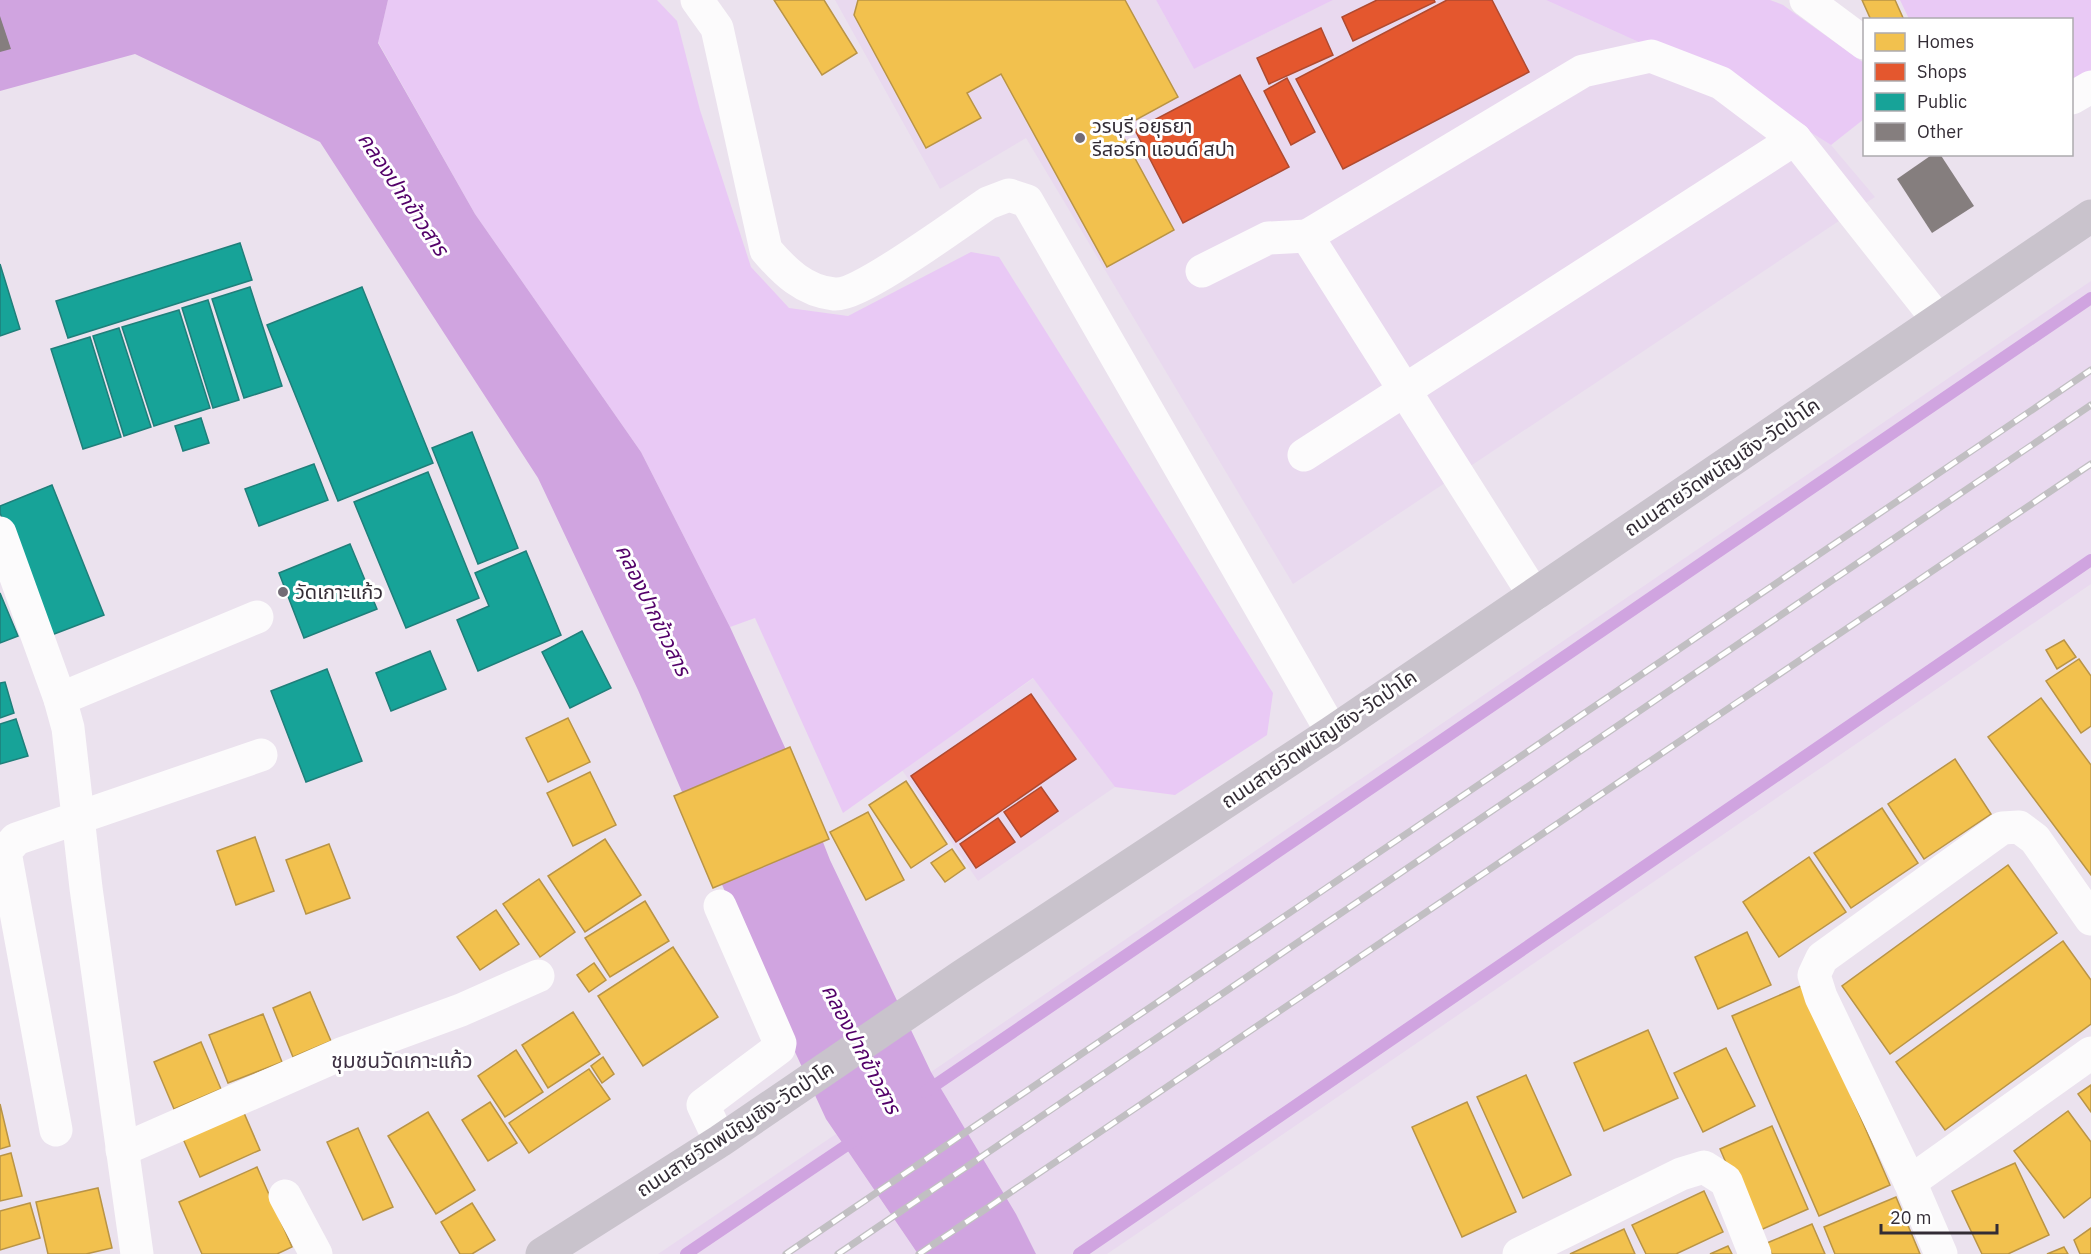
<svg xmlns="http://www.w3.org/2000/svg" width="2091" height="1254" viewBox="0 0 2091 1254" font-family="'IBM Plex Sans','Noto Sans Thai',sans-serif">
	<rect width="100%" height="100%" fill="#ebe2ee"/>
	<g fill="#e9d9ef">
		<polygon points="835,0 1156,0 1194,69 1333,0 1546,0 1738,87 1831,145 1875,197 1293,584 1026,138 940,189"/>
		<polygon points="2091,281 2091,584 1107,1254 1036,1254 1016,1214 931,1072"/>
		<polygon points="1034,678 1115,787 978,881 902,770"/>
		<polygon points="836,1134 918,1254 658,1254"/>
	</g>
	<g fill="#e9c9f5">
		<polygon points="388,0 657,0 677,21 700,110 751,267 789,308 848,316 971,252 999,257 1273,693 1267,735 1175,795 1115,787 1033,678 843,813 755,618 730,627 641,452 475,214 378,42"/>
		<polygon points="1156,0 1333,0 1194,69"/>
		<polygon points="1546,0 1770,0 1783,5 1864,63 1864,119 1831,145 1738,87"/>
		<polygon points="1900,0 2091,0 2091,74 2072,85 2072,20 1909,19"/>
	</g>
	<polygon fill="#d0a4e0" points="0,0 388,0 378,43 475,214 641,452 730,627 792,763 830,860 931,1072 1016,1214 1036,1254 918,1254 826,1119 783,1026 638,690 538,478 320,142 135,54 0,91"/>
	<g fill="#f2c14e" stroke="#b99446" stroke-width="1.5">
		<polygon points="774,0 824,0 857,53 822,75"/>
		<polygon points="858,0 1125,0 1178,97 1119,129 1174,230 1107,267 1001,74 967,93 981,118 926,148 854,15"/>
		<polygon points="1862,0 1895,0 1904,20 1871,20"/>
		<polygon points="2064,640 2076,657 2057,669 2046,650"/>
		<polygon points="2079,659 2091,676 2091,726 2081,733 2046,681"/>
		<polygon points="2041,698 2091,765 2091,875 1988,737"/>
		<polygon points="568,718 590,762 548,782 526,738"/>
		<polygon points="790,747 829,839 713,888 674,796"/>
		<polygon points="1955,759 1991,814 1924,859 1888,804"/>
		<polygon points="590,772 616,825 573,846 547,793"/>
		<polygon points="906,781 947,844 911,868 869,805"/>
		<polygon points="1882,808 1918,863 1851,908 1814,853"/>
		<polygon points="868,812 904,880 866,900 830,832"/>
		<polygon points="255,837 274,891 236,905 217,851"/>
		<polygon points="605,839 641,895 585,932 548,876"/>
		<polygon points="329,844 350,898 306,914 286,860"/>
		<polygon points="952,849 965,868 945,882 931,863"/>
		<polygon points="1809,857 1846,912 1779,957 1743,902"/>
		<polygon points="2008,865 2057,933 1890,1054 1842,986"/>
		<polygon points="539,879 575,932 540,957 503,904"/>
		<polygon points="645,901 669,941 610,977 585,938"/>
		<polygon points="496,910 519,944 480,970 457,937"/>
		<polygon points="1747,932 1771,985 1718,1009 1695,957"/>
		<polygon points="2063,941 2091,980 2091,1024 1945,1130 1896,1062"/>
		<polygon points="673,947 718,1017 643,1066 598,996"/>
		<polygon points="594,963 606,980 589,992 577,975"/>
		<polygon points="1803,985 1890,1185 1819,1216 1732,1016"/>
		<polygon points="310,992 331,1041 293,1057 273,1008"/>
		<polygon points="573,1012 600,1054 548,1088 522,1045"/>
		<polygon points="263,1014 282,1062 228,1083 209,1035"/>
		<polygon points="1648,1030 1678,1098 1604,1131 1574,1063"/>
		<polygon points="201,1042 221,1089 174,1109 154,1062"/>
		<polygon points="1726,1048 1755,1106 1703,1132 1674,1073"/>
		<polygon points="516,1050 543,1092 505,1117 478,1076"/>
		<polygon points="603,1057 614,1074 602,1083 591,1066"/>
		<polygon points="589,1069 610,1099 529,1153 509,1123"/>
		<polygon points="1526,1075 1571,1175 1523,1198 1477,1097"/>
		<polygon points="2091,1085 2091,1112 2078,1094"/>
		<polygon points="490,1102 517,1143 488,1161 462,1120"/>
		<polygon points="1467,1102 1516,1212 1462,1237 1412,1127"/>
		<polygon points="0,1104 10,1146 0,1149"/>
		<polygon points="241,1106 260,1150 200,1177 180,1132"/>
		<polygon points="2068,1111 2091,1142 2091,1197 2064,1218 2014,1151"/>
		<polygon points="428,1112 475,1190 436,1214 388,1136"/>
		<polygon points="1772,1126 1808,1209 1756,1232 1720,1149"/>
		<polygon points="358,1128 393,1207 363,1220 327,1142"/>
		<polygon points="11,1153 22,1196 0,1201 0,1156"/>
		<polygon points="2015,1163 2049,1235 2008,1254 1982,1254 1952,1191"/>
		<polygon points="257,1167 292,1247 277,1254 202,1254 179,1202"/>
		<polygon points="98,1188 112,1248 86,1254 48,1254 36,1202"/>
		<polygon points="1704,1191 1723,1232 1676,1254 1646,1254 1632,1225"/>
		<polygon points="1896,1197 1920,1254 1835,1254 1824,1227"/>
		<polygon points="30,1203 40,1238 0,1250 0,1211"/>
		<polygon points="472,1203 495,1240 472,1254 460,1254 441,1222"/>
		<polygon points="1812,1224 1825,1254 1772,1254 1767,1243"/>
		<polygon points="2091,1228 2091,1254 2080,1254 2074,1240"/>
		<polygon points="1624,1229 1635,1254 1570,1254"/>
		<polygon points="1728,1246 1732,1254 1710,1254"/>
		<polygon points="2064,1247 2068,1254 2047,1254"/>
	</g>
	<g fill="#e4572e" stroke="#af4a30" stroke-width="1.5">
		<polygon points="1377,0 1434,0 1435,2 1353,41 1342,17"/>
		<polygon points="1447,0 1492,0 1529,72 1343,169 1296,79"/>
		<polygon points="1321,28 1333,55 1269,84 1257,58"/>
		<polygon points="1240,75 1289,167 1183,223 1135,130"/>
		<polygon points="1287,78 1315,132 1291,145 1264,91"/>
		<polygon points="1031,694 1076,759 956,842 911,776"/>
		<polygon points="1041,787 1058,811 1021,837 1004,812"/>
		<polygon points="998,818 1015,842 976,868 960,844"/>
	</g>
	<g fill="#17a398" stroke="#1f7f7a" stroke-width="1.5">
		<polygon points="240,243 252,280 68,338 56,301"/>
		<polygon points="0,264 20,329 0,336"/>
		<polygon points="250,287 282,386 244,398 212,299"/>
		<polygon points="362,287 433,463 338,501 267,325"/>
		<polygon points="208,300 239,400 213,408 182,308"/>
		<polygon points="179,310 210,408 154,426 122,327"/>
		<polygon points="119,328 151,427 124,436 93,336"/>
		<polygon points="90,337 121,437 83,449 51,349"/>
		<polygon points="201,418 209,443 183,451 175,426"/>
		<polygon points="472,432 518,548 478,564 432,448"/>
		<polygon points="314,464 328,500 259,526 245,489"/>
		<polygon points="428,472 479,598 406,628 354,502"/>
		<polygon points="52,485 104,615 49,636 0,513 0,506"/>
		<polygon points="350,544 377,609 304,638 279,573"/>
		<polygon points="526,551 561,635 478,671 457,620 489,606 475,573"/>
		<polygon points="0,593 18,636 0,643"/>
		<polygon points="582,631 611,688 570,708 542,652"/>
		<polygon points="430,651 446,689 391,711 376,673"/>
		<polygon points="327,669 362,761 306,782 271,691"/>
		<polygon points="5,682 14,713 0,718 0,683"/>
		<polygon points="16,719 28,756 0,764 0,724"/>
	</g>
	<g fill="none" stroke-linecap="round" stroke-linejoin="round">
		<g stroke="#d0a4e0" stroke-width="12">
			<polyline points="925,1092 2091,298"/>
			<polyline points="686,1254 856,1139"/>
			<polyline points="1079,1254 2091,560"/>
		</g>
	</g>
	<g fill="#857e7e">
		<polygon points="0,16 11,49 0,52"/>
		<polygon points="1933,154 1940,154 1974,206 1932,233 1897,179"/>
	</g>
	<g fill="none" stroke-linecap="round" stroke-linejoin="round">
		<g stroke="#fcfbfc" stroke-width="33">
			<path d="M 697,0 L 717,28 L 766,250 C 784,271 804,291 834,294 C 859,297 961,221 988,203 L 1009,195 L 1027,201 L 1332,732"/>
			<polyline points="1806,0 1864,43"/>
			<polyline points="2072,98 2091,87"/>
			<polyline points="1202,271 1268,238 1307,236"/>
			<polyline points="1304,455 1795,139"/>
			<polyline points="0,533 60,699 68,728 86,888 137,1254"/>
			<polyline points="1534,595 1307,236 1583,71 1651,56 1721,83 1795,139 1938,320"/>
			<polyline points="60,699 257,617"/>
			<polyline points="720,906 780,1043 779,1048 703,1105 720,1141"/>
			<polyline points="56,1130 5,852 16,839 261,755"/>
			<polyline points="122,1150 341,1054 461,1010 538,976"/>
			<polyline points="1910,1182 2091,1053"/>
			<polyline points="285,1196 316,1254"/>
			<polyline points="1519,1254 1681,1174 1704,1167 1726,1181 1755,1254"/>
			<polyline points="1941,1254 1910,1182 1821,997 1814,975 1822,958 2002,828 2019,827 2035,839 2091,919"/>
		</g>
		<polyline stroke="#c9c3cc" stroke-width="33" points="542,1254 720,1141 962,976 1332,732 2091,216"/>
		<defs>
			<g id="rail">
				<polyline points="786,1254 2091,370"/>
				<polyline points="838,1254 2091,405"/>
				<polyline points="919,1254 2091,464"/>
			</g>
		</defs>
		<use href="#rail" stroke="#c1bfc2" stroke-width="7"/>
		<use href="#rail" stroke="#fff" stroke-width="4.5" stroke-dasharray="14" stroke-linecap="butt"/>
	</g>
	<g fill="#736c76" stroke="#fff" stroke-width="2">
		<circle cx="1080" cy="138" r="6"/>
		<circle cx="283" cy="592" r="6"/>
	</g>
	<g text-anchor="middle" stroke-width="6" stroke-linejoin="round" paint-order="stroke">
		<g font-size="20" fill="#332c35" stroke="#fff" text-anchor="start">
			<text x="1092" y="133">วรบุรี อยุธยา<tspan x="1092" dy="23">รีสอร์ท แอนด์ สปา</tspan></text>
			<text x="295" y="599">วัดเกาะแก้ว</text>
		</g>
		<g font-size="20" fill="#332c35" stroke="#fff">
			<text transform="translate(1722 467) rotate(-34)" y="7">ถนนสายวัดพนัญเชิง-วัดป่าโค</text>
			<text transform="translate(1319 739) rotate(-34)" y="7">ถนนสายวัดพนัญเชิง-วัดป่าโค</text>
			<text transform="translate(735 1129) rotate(-33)" y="7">ถนนสายวัดพนัญเชิง-วัดป่าโค</text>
		</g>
		<g font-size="21" font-style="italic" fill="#530169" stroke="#fff">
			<text transform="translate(403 194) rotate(56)" y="7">คลองปากข้าวสาร</text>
			<text transform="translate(653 610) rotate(64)" y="7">คลองปากข้าวสาร</text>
			<text transform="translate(861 1049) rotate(62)" y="7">คลองปากข้าวสาร</text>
		</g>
		<g font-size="21" fill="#3f3244" stroke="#fff">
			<text x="402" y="1068">ชุมชนวัดเกาะแก้ว</text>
		</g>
	</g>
	<rect x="1863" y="18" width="210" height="138" fill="#ffffff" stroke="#adabae" stroke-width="1.5"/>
	<rect x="1875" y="33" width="30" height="18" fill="#f2c14e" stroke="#adabae" stroke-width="1.5"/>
	<text x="1917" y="48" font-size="18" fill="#332c35">Homes</text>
	<rect x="1875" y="63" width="30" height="18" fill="#e4572e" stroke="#adabae" stroke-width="1.5"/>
	<text x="1917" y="78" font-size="18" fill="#332c35">Shops</text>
	<rect x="1875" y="93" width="30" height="18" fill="#17a398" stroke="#adabae" stroke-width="1.5"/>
	<text x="1917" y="108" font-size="18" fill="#332c35">Public</text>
	<rect x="1875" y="123" width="30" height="18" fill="#857e7e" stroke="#adabae" stroke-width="1.5"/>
	<text x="1917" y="138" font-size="18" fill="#332c35">Other</text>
	<path d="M1881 1224v9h116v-9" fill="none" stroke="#332c35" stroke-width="3"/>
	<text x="1890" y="1224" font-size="18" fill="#332c35" stroke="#ffffff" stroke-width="4.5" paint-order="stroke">20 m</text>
</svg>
